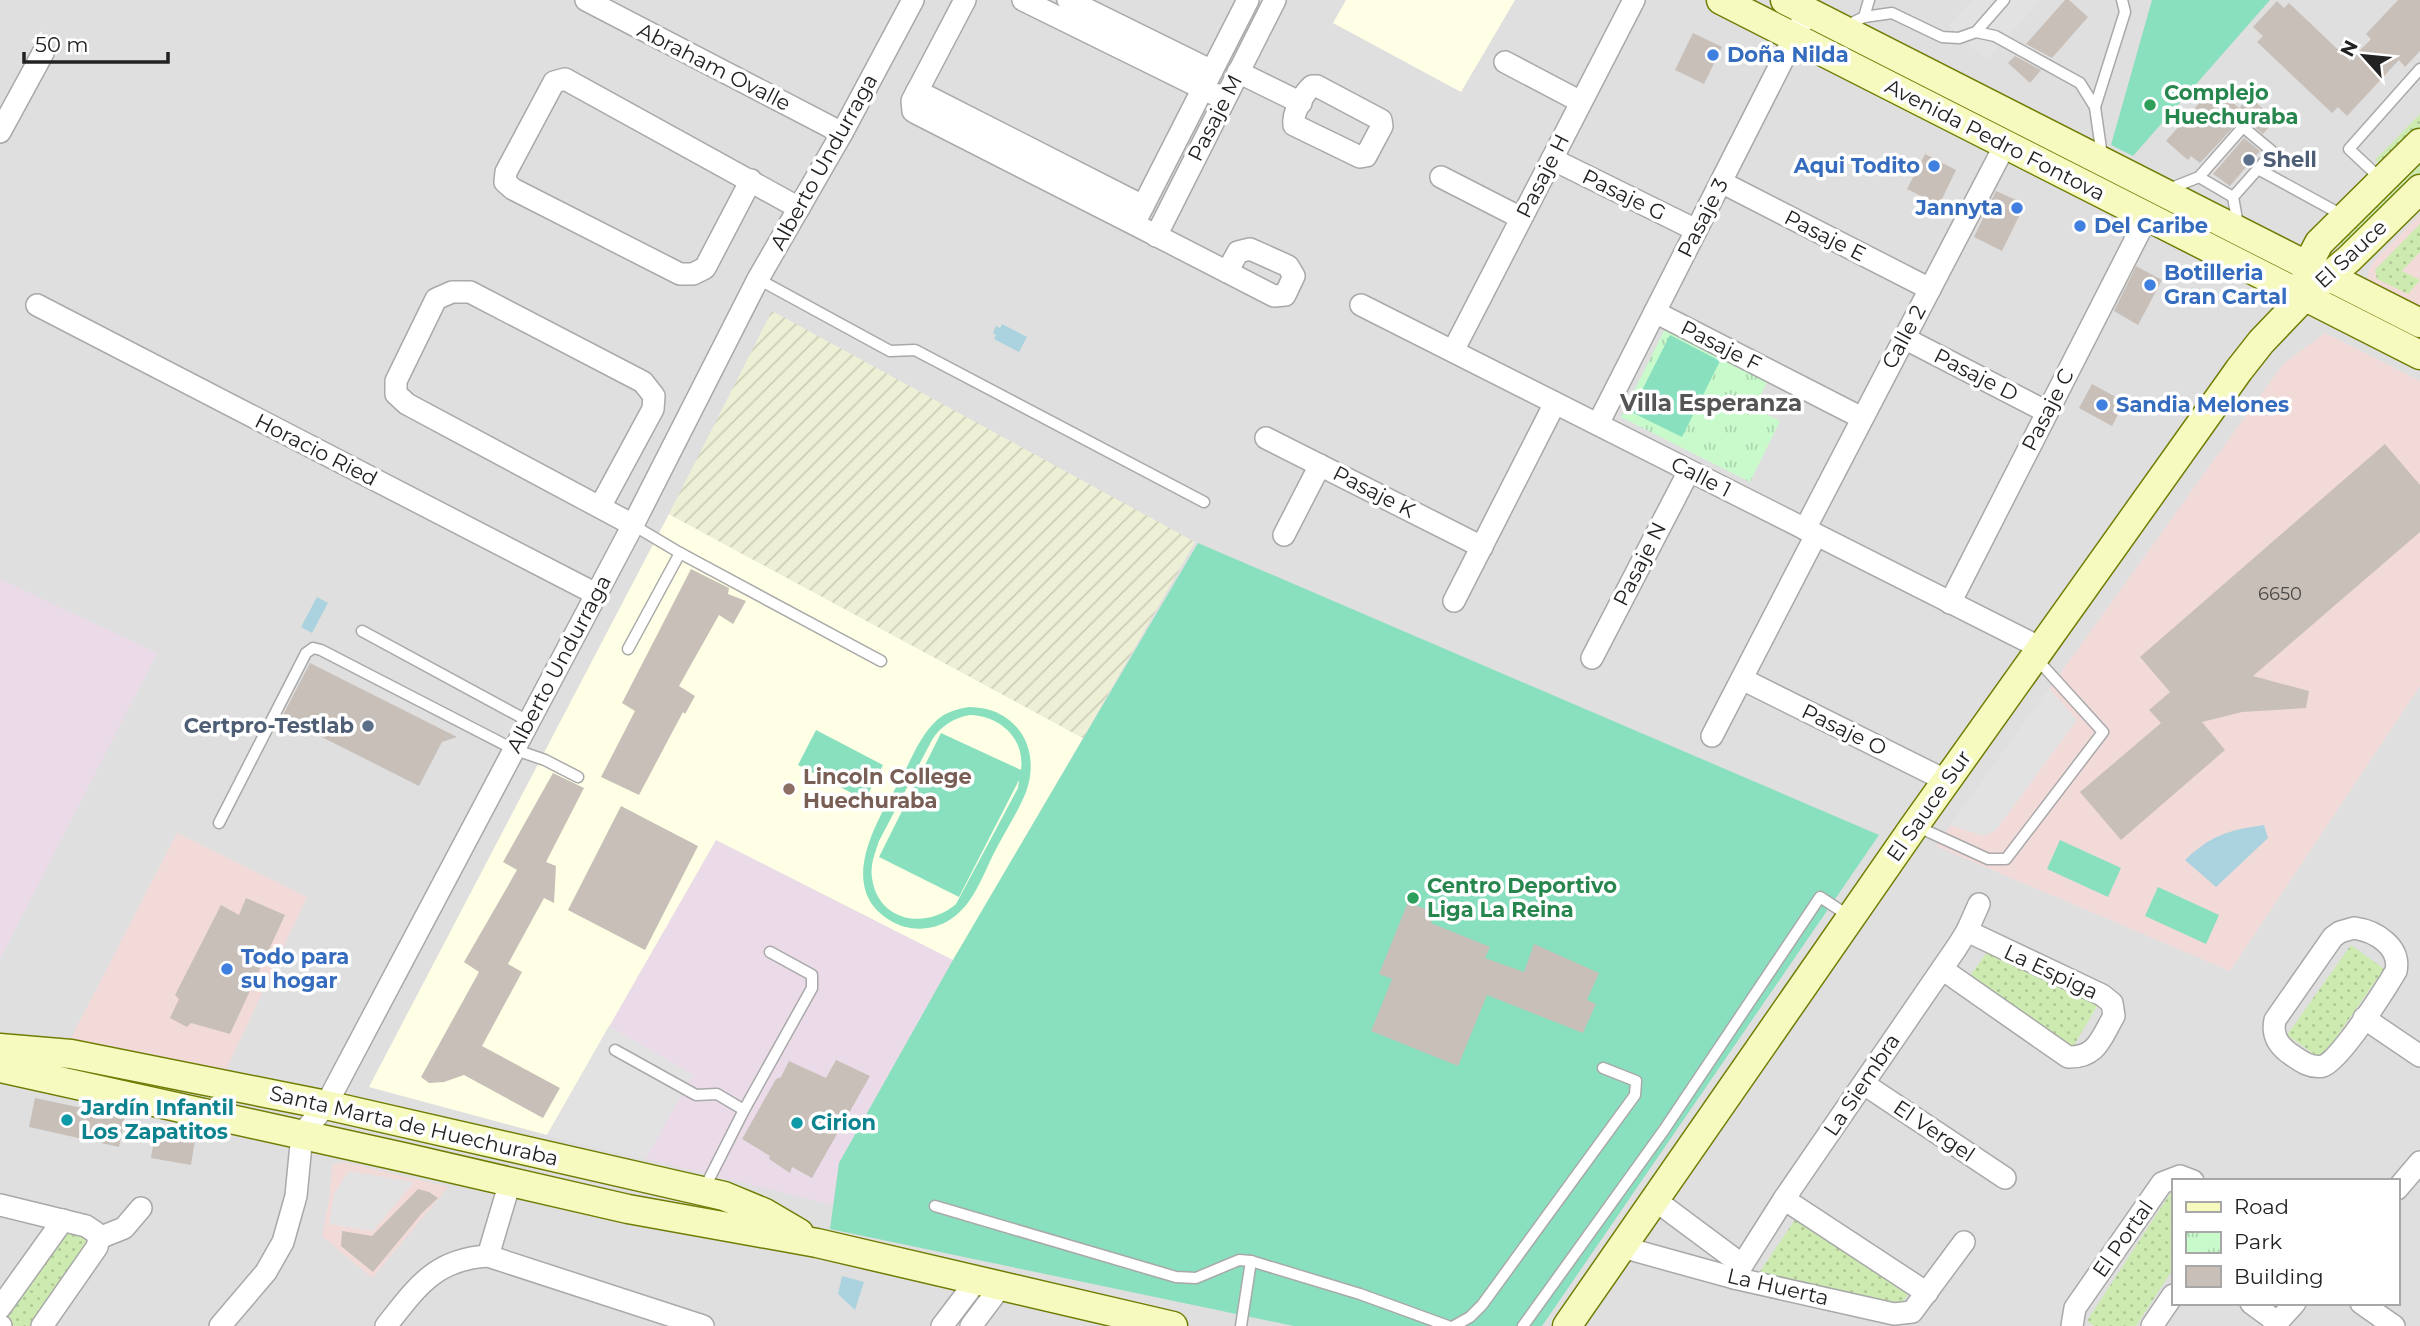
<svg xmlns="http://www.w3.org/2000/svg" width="2420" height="1326" viewBox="0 0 2420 1326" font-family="Montserrat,sans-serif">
	<defs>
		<pattern id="farmland-furrows" width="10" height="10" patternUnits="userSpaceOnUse" patternTransform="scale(1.75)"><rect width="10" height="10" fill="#eef0d5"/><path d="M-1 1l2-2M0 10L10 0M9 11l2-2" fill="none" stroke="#ccceb7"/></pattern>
		<pattern id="grass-dots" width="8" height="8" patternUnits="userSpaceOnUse" patternTransform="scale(1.75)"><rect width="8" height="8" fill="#cdebb0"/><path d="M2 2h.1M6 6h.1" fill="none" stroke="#b0c997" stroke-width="1.8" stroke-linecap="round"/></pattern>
		<pattern id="park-tufts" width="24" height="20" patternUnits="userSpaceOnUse" patternTransform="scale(1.75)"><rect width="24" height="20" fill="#c8facc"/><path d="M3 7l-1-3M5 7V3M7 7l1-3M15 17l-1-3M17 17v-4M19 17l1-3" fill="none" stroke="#acd6af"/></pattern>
	</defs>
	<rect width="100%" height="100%" fill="#f2efe9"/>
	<path fill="#e0dfdf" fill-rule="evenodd" d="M 0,0 L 2420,0 L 2420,1326 L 0,1326 ZM 2173,1181 L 2397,1181 L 2397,1303 L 2173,1303 Z"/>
	<g fill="#f2dad9">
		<polygon points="2420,215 2420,310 2368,283 2368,272 2373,262"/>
		<polygon points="2325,333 2420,381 2420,686 2230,971 1936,846 2283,364"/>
		<polygon points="177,833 307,897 225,1072 69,1042"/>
		<polygon points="344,1162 448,1187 372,1278 322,1236 330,1195 332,1165"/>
	</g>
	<g fill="#ebdbe8">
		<polygon points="0,579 157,653 0,959"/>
		<polygon points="716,840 953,960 839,1163 833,1205 547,1135"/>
	</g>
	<g fill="#ffffe5">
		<polygon points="1346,0 1515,0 1461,92 1333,23"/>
		<polygon points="669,514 1083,738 953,960 716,840 547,1135 369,1087"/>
	</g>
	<polygon fill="url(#farmland-furrows)" points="772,311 1195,542 1083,738 669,514"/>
	<g fill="url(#grass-dots)">
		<polygon points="2420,114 2420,132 2384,166 2375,160"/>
		<polygon points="2420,154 2420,175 2343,249 2337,243"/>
		<polygon points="2420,224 2420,252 2402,271 2420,280 2408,294 2377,279 2375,270"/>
		<polygon points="2351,945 2384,969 2321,1059 2287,1035"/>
		<polygon points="1988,951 2099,1003 2073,1047 1970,976"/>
		<polygon points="2171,1192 2173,1193 2173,1269 2136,1326 2094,1326 2087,1321"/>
		<polygon points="1796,1218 1908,1293 1902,1304 1759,1273"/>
		<polygon points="66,1227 94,1237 42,1326 5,1326 3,1324"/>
	</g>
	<polygon fill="url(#park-tufts)" points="1665,329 1768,381 1754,408 1780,421 1750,482 1621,417"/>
	<g fill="#88e0be" fill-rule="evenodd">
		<polygon points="2152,0 2270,0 2133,156 2111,145"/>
		<polygon points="1670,335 1720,361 1682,437 1631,412"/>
		<polygon points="1198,543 1879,835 1542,1326 1294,1326 830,1229 839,1163 953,960"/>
		<path d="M 969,707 C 1016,707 1042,748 1026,792 C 1018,812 1004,833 994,853 C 983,875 973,905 951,919 C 934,931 909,932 891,921 C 833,887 880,816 903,775 C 912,757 921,735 936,721 C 945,712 957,709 969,707 ZM 970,715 C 1001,716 1025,739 1021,770 L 941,733 L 879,857 L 959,897 L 1019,780 L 1018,788 L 956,904 C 926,930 878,922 872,878 C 870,865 875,853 879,841 L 932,740 C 941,726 953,718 970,715 Z"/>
		<polygon points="816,730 883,765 865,800 798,765"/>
		<polygon points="2060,840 2121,868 2108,897 2047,869"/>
		<polygon points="2158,887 2219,915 2206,944 2145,916"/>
	</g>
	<g fill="#e2e2e2">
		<polygon points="1972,0 2041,0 1987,60 1949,26"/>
		<polygon points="2049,688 2077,720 1996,830 1984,836 1950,825"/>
		<polygon points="609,1026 693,1075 645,1160 547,1135"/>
		<polygon points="349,1171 414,1182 373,1231 329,1224 334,1194"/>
	</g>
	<g fill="#aad3df">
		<polygon points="1002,324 1027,337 1019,352 994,339 996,335 993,333 996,326 1000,328"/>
		<polygon points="317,597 328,603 312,633 301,627"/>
		<path d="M 2264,825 L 2268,838 L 2216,887 L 2185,860 C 2211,835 2229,830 2264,825 Z"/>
		<polygon points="842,1276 864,1282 855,1310 838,1294"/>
	</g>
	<g fill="#c7bfb8">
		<polygon points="2065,0 2069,0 2088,17 2052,58 2026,44"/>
		<polygon points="2398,0 2420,0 2420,51 2405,67 2399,60 2347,116 2338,107 2332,113 2257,42 2263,36 2253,27 2277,1 2284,8 2289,3 2350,61 2371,39 2366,34"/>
		<polygon points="1693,33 1722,47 1704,84 1675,70"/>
		<polygon points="2015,56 2041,70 2030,83 2008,63"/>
		<polygon points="2214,86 2239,108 2250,97 2275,120 2263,134 2247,121 2240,120 2200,163 2191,156 2188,160 2166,141"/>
		<polygon points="2244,138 2260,151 2230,186 2213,174"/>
		<polygon points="1925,154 1956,170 1939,205 1907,189"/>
		<polygon points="1996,191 2025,204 2002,251 1974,237"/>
		<polygon points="2136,266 2162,280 2138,325 2114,311"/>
		<polygon points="2092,384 2125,402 2112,426 2079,408"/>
		<polygon points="2385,444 2420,485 2420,532 2253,676 2309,691 2306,708 2242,712 2202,722 2225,750 2121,840 2080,792 2161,723 2149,710 2170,692 2140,657"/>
		<polygon points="691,569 729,588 728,594 746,601 733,624 719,615 679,686 695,696 685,714 683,712 639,795 601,777 635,711 622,703"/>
		<polygon points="310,663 457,737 442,742 419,786 282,717"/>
		<polygon points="553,773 584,788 546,862 556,866 554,903 544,898 508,964 522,972 482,1046 560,1088 543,1118 464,1075 444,1082 429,1083 421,1077 479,972 464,962 517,870 503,862"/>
		<polygon points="621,806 698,846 645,950 568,910"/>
		<polygon points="246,898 285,915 230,1034 191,1023 187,1027 170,1018 179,999 175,995 221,905 239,915"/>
		<polygon points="1408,902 1435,913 1431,923 1490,947 1485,958 1524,972 1534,944 1599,973 1587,1000 1596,1004 1583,1033 1487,995 1458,1066 1371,1031 1392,979 1379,974"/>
		<polygon points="836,1060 870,1076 812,1178 792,1167 790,1173 769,1159 770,1156 742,1139 776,1079 781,1077 789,1061 826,1078"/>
		<polygon points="35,1098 125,1117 119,1147 29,1127"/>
		<polygon points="156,1127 196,1134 191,1165 151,1158"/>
		<polygon points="418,1189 429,1192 438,1198 422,1213 373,1272 341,1246 342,1231 372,1236"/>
	</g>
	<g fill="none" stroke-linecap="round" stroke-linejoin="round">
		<defs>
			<g id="lane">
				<polyline points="1864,17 1869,0"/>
				<polyline points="1846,26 1864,17 1892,13 1942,37 1959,38 1976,32 1995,36 2080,83 2095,107"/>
				<polyline points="1976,32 2004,0"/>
				<polyline points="2102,156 2095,107 2125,12 2122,0"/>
				<polyline points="2258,169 2344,216"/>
				<polyline points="2199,177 2233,197"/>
				<polyline points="2382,180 2349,149 2420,69"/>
				<polyline points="2169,189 2199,177 2243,127 2273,152 2233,197 2238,225"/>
				<polyline points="758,279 890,351 915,350 1204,502"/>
				<polyline points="633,525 680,553 881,661"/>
				<polyline points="362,631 528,721"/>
				<polyline points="628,649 680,553"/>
				<polyline points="219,823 306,653 313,648 321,650 513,749 545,760 578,777"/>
				<polyline points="1916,826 1988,859 2006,859 2103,732 2035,657"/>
				<polyline points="615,1050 696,1095 717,1094 744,1110"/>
				<polyline points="704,1189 744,1110 812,988 812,975 770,952"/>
				<polyline points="935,1206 1176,1277 1196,1278 1239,1260 1251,1261 1360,1294 1448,1326"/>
				<polyline points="1241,1326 1251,1261"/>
				<polyline points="1454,1326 1470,1317 1482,1305 1635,1095 1636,1081 1603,1068"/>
				<polyline points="1523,1326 1664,1130 1820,897 1849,916"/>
			</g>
			<g id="street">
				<polyline points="586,0 842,133"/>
				<polyline points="965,0 912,101 913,111 916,113 1134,224 1274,296 1285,295 1294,276 1288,266 1250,249 1238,252 1227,272"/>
				<polyline points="1023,0 1216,95"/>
				<polyline points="1068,0 1212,71"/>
				<polyline points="1505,62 1581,102"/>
				<polyline points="1238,72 1301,103"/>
				<path d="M 1312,86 L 1317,86 L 1381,120 L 1382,126 L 1366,156 L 1360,157 L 1294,125 C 1292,114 1303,94 1312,86 Z"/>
				<polyline points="917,91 1143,206"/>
				<polyline points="0,132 43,53"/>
				<polyline points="1552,159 1696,230"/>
				<polyline points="1441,177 1521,218"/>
				<polyline points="751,180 705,268 693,274 680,274 513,189 505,182 506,172 554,82 565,79 799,208"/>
				<polyline points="1721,182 1930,289"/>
				<polyline points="1138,216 1248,0"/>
				<polyline points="1156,236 1275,0"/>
				<polyline points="37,305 596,594"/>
				<polyline points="1361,305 2041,648"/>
				<polyline points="1655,312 1862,418"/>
				<polyline points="1904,338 2047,412"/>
				<polyline points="1453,351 1634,0"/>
				<polyline points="1598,424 1801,24"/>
				<polyline points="1266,438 1482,547"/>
				<polyline points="600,507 653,409 654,396 643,382 470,292 452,292 436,299 396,381 396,394 407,404 633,525"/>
				<polyline points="1805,529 2005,145"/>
				<polyline points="1284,535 1320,465"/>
				<polyline points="1454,601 1555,403"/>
				<polyline points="1950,603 2147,217"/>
				<polyline points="1592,658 1689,471"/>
				<polyline points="1742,679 1947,781"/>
				<polyline points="1712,736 1816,535"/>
				<path d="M 2354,928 C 2376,931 2401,947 2396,971 C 2386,988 2339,1062 2323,1066 C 2310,1069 2299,1060 2289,1053 C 2277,1044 2272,1034 2275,1020 L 2333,937 L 2340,932 Z"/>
				<path d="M 1942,969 L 2068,1057 C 2097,1058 2101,1038 2114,1016 L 2112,1003 L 2102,995 L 1967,931"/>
				<polyline points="2364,1018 2420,1056"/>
				<polyline points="1864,1084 2005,1178"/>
				<polyline points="2397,1189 2420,1162"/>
				<polyline points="1784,1199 1927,1293"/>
				<polyline points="1655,1200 1741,1264"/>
				<polyline points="0,1205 86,1226 95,1232 99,1238 97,1247 42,1326"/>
				<polyline points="99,1238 124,1228 141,1208"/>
				<polyline points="1622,1247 1734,1278 1894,1314 1912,1312 1964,1242"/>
				<polyline points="488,1256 510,1182"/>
				<polyline points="1734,1278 1784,1199 1957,947 1967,931 1979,904"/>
				<polyline points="2251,1303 2277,1322"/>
				<polyline points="2361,1303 2394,1326"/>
				<polyline points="0,1308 63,1220"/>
				<polyline points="0,1326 1,1326"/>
				<polyline points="220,1326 266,1272 283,1242 296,1196 302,1134 326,1105 633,525 758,279 842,133 913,0"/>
				<path d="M 386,1326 C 417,1287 435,1259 488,1256 L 703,1326"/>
				<polyline points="942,1326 977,1280"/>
				<polyline points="971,1326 1001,1286"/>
				<polyline points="2072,1326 2075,1308 2162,1183 2180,1176 2193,1181"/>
				<polyline points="2152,1326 2173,1295"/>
				<polyline points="2274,1326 2295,1303"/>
			</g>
			<g id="secondary">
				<polyline points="1721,0 2420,355"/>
				<polyline points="1785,0 2420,323"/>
				<polyline points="2306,284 2307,266 2319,243 2420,143"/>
				<polyline points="0,1048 71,1054 326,1105 724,1196 765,1213 799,1233"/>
				<polyline points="0,1068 407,1158 628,1209 817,1243 1173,1326"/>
				<polyline points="1567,1326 1915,825 2239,370 2261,342 2304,297 2349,259 2420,189"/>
			</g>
		</defs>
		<use href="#lane" stroke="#a9a9a9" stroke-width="13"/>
		<use href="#street" stroke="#a9a9a9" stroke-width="24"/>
		<use href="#secondary" stroke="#707d05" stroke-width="31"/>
		<use href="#lane" stroke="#fff" stroke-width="10"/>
		<use href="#street" stroke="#fff" stroke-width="21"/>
		<use href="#secondary" stroke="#f7fabf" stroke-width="28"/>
	</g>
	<g fill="#3f7fe0" stroke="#fff" stroke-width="2.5">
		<circle cx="1713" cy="55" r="7"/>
		<circle cx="1934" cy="166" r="7"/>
		<circle cx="2017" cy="208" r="7"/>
		<circle cx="2080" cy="226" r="7"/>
		<circle cx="2150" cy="285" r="7"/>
		<circle cx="2102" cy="405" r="7"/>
		<circle cx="227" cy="969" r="7"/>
	</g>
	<g fill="#2e9e5b" stroke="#fff" stroke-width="2.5">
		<circle cx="2150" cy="105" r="7"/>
		<circle cx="1413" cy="898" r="7"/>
	</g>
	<g fill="#5c6f8a" stroke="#fff" stroke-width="2.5">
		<circle cx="2249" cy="160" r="7"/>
		<circle cx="368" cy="726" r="7"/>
	</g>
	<circle fill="#8d6e63" stroke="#fff" stroke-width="2.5" cx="789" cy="789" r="7"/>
	<g fill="#0f9aa8" stroke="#fff" stroke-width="2.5">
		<circle cx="67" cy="1120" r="7"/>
		<circle cx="797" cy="1123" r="7"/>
	</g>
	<g text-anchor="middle" stroke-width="7" stroke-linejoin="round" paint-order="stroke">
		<g font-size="18" fill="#4b4948">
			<text x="2280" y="600">6650</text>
		</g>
		<g font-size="21" font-weight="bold" fill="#366cbe" stroke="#fff" text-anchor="start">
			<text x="1727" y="62">Doña Nilda</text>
			<text x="1920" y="173" text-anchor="end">Aqui Todito</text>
			<text x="2003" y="215" text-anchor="end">Jannyta</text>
			<text x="2094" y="233">Del Caribe</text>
			<text x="2164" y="280">Botilleria<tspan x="2164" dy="24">Gran Cartal</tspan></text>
			<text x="2116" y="412">Sandia Melones</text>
			<text x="241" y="964">Todo para<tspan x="241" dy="24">su hogar</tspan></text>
		</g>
		<g font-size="21" fill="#222" stroke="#fff">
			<text transform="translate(714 67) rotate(27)" y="7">Abraham Ovalle</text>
			<text transform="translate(1215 118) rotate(-63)" y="7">Pasaje M</text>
			<text transform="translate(1995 140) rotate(27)" y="7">Avenida Pedro Fontova</text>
			<text transform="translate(824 162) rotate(-61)" y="7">Alberto Undurraga</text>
			<text transform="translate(1543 176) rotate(-63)" y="7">Pasaje H</text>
			<text transform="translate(1624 195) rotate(26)" y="7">Pasaje G</text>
			<text transform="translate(1703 218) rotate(-63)" y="7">Pasaje 3</text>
			<text transform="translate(1825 236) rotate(27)" y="7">Pasaje E</text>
			<text transform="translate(2351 254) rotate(-43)" y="7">El Sauce</text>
			<text transform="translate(1904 337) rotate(-62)" y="7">Calle 2</text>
			<text transform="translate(1721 346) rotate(27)" y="7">Pasaje F</text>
			<text transform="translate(1976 375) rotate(27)" y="7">Pasaje D</text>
			<text transform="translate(2048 410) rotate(-63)" y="7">Pasaje C</text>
			<text transform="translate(316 450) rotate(27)" y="7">Horacio Ried</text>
			<text transform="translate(1701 477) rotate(27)" y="7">Calle 1</text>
			<text transform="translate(1374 492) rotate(27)" y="7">Pasaje K</text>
			<text transform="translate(1640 564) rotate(-63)" y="7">Pasaje N</text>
			<text transform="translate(559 664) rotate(-62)" y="7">Alberto Undurraga</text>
			<text transform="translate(1844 730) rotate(26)" y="7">Pasaje O</text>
			<text transform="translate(1929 806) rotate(-55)" y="7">El Sauce Sur</text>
			<text transform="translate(2051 972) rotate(25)" y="7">La Espiga</text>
			<text transform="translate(1862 1085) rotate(-56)" y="7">La Siembra</text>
			<text transform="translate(414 1126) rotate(13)" y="7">Santa Marta de Huechuraba</text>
			<text transform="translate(1934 1131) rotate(34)" y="7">El Vergel</text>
			<text transform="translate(2123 1239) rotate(-55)" y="7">El Portal</text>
			<text transform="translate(1778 1287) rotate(13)" y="7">La Huerta</text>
		</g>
		<g font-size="21" font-weight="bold" fill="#27864d" stroke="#fff" text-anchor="start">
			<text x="2164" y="100">Complejo<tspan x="2164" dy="24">Huechuraba</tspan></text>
			<text x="1427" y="893">Centro Deportivo<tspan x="1427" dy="24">Liga La Reina</tspan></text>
		</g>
		<g font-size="21" font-weight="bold" fill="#4e5e75" stroke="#fff" text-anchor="start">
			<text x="2263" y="167">Shell</text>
			<text x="354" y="733" text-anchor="end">Certpro-Testlab</text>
		</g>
		<g font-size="21" font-weight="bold" fill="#785e54" stroke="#fff" text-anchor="start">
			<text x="803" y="784">Lincoln College<tspan x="803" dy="24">Huechuraba</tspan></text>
		</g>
		<g font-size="21" font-weight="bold" fill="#0d838f" stroke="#fff" text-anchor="start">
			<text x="81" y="1115">Jardín Infantil<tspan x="81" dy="24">Los Zapatitos</tspan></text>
			<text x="811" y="1130">Cirion</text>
		</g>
		<g font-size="23" font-weight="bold" fill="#555" stroke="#fff">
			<text x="1711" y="411">Villa Esperanza</text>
		</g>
	</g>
	<rect x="2172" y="1179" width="228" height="126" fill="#ffffff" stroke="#a7a7a7" stroke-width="2"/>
	<rect x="2186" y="1202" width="35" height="10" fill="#f7fabf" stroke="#a7a7a7" stroke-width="2"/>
	<text x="2234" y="1214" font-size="21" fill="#222222">Road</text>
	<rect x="2186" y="1232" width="35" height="21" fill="url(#park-tufts)" stroke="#a7a7a7" stroke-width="2"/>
	<text x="2234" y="1249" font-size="21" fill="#222222">Park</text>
	<rect x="2186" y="1266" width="35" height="21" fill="#c7bfb8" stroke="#a7a7a7" stroke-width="2"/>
	<text x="2234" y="1284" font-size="21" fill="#222222">Building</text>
	<g transform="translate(2364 56) rotate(297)" stroke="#ffffff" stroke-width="5" paint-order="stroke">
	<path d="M0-5L12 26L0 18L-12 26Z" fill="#222222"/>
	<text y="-10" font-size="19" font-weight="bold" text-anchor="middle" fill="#222222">N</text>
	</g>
	<path d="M24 52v10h144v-10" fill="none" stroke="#222222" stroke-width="3.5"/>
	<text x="35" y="52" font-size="21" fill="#222222" stroke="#ffffff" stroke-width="5" paint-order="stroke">50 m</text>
</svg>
